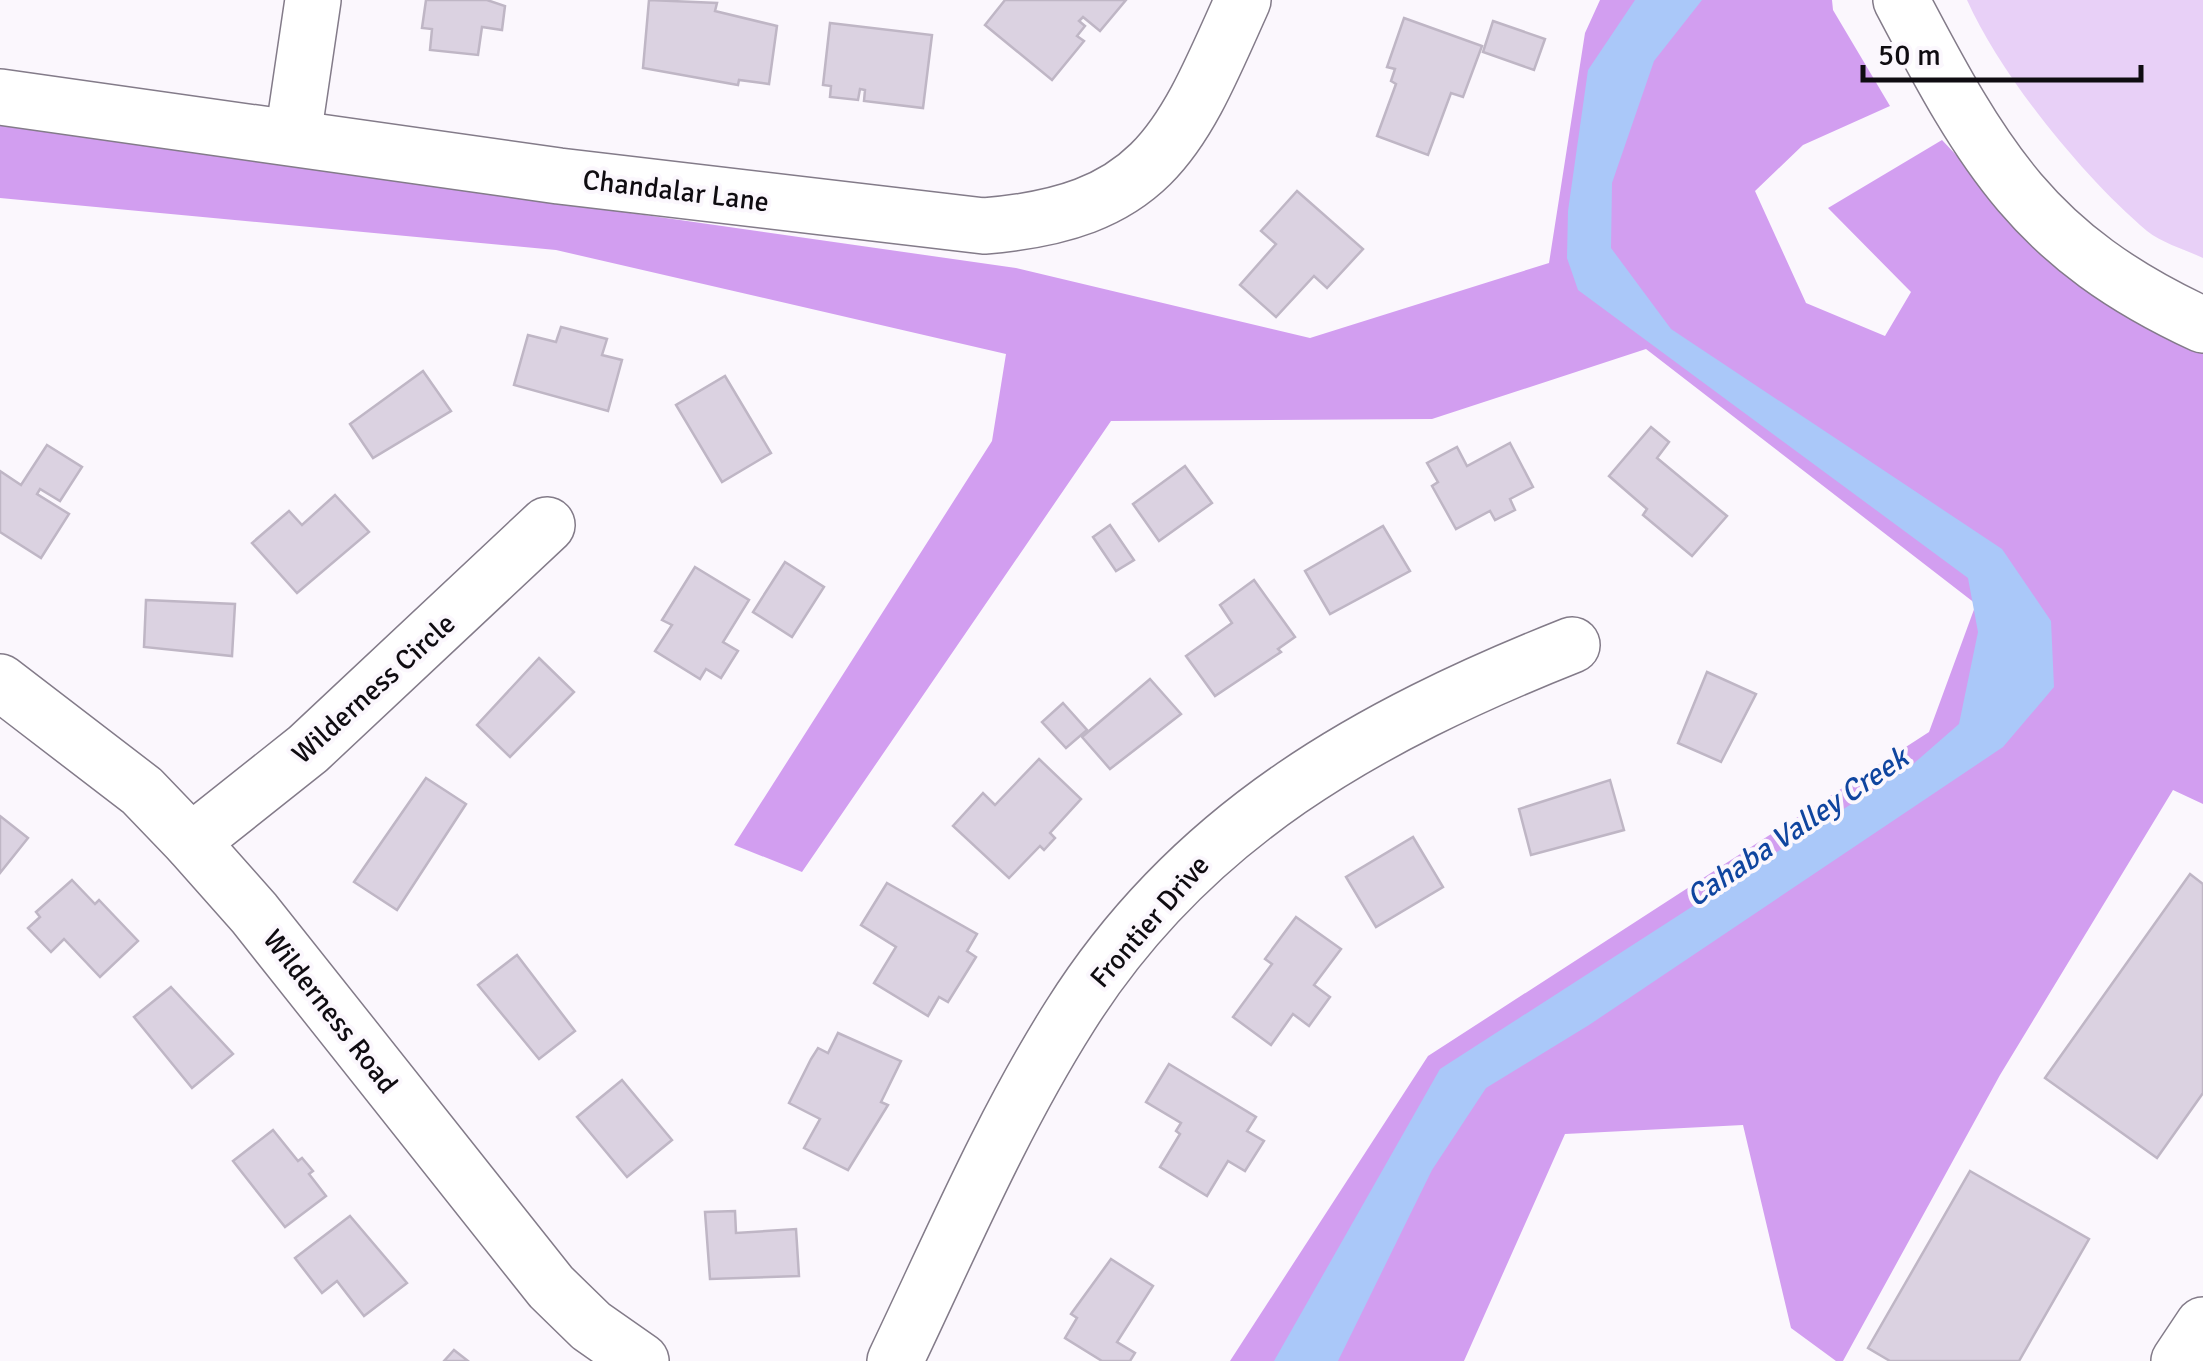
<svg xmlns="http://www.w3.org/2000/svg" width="2203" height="1361" viewBox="0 0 2203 1361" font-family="Signika,sans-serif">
	<rect width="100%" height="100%" fill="#fbf7fd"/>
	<path fill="#e8d0f7" d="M 1967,0 L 2203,0 L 2203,258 C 2186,250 2162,243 2147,231 C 2083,177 2001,76 1967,0 Z"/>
	<polygon fill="#d29ef0" points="1600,0 1832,0 1833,10 1890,106 1803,145 1755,191 1806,303 1885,336 1911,292 1828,208 1942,140 2042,246 2203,351 2203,804 2173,790 2000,1075 1843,1361 1836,1361 1791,1328 1743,1125 1565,1134 1464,1361 1230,1361 1428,1056 1929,732 1976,604 1646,349 1432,419 1111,421 802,872 734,845 992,441 1006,354 556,250 0,198 0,123 1016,268 1310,338 1549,263 1585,33"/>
	<polygon fill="#aac8f9" points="1635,0 1702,0 1654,61 1612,183 1611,248 1671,329 2002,549 2051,621 2054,687 2003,747 1589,1025 1486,1088 1432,1170 1338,1361 1274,1361 1440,1069 1912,765 1959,724 1978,632 1968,578 1578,290 1567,258 1568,211 1588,70"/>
	<g fill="#dbd2e1" stroke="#bfb6c5" stroke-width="2.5">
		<polygon points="426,0 487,0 505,6 502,30 482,27 478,55 430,50 432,29 422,28"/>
		<polygon points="649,0 717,3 715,11 777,26 769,84 739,80 738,85 643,68"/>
		<polygon points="1005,0 1126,0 1100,31 1083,17 1079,21 1085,26 1077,36 1084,41 1052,80 985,25"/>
		<polygon points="1404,18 1482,46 1463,97 1451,93 1428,155 1377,136 1396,84 1391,81 1395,69 1387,67"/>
		<polygon points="1493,21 1545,39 1534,70 1483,52"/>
		<polygon points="830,23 932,35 923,108 864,101 865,90 860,89 858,100 830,97 831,86 823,85"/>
		<polygon points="1297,191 1363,249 1327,288 1314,276 1276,317 1240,285 1276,244 1261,231"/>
		<polygon points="561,327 607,339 602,355 622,360 608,411 514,385 528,335 556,342"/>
		<polygon points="423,371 451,411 373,458 350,424"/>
		<polygon points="725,376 771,453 722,482 676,405"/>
		<polygon points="1651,427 1669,442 1657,458 1727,516 1692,556 1643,515 1647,509 1609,476"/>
		<polygon points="1510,443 1533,487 1510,499 1515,510 1495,520 1490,511 1456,529 1432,486 1438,482 1427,463 1457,447 1467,466"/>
		<polygon points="47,445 82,467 60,501 40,489 37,494 69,514 41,558 0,532 0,471 21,485"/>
		<polygon points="1185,466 1212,503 1159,541 1133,504"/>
		<polygon points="335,495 369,532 297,593 252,543 289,511 302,525"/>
		<polygon points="1110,525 1134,560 1116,571 1093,537"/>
		<polygon points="1383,526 1410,571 1330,614 1305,571"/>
		<polygon points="785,562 824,587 792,637 753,612"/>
		<polygon points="695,567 749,600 723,642 738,651 721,678 706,669 700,679 655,651 672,625 662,620"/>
		<polygon points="1254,580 1295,637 1278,649 1281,652 1215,696 1186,656 1232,623 1220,605"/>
		<polygon points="146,600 235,604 232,656 144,647"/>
		<polygon points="539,658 574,692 510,757 477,725"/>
		<polygon points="1707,672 1756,694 1721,762 1678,743"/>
		<polygon points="1150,679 1181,714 1110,769 1082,737"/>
		<polygon points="1063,703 1087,730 1066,748 1042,722"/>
		<polygon points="1039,759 1081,799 1050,833 1055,838 1044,850 1040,846 1009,878 953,826 983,793 995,805"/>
		<polygon points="426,778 466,804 397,910 354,882"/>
		<polygon points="1610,780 1624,830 1531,855 1519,809"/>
		<polygon points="0,816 28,838 0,873"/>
		<polygon points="1413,837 1443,887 1376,927 1346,877"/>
		<polygon points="2190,874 2203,884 2203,1093 2157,1158 2045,1078"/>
		<polygon points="72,880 95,904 99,900 138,941 100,977 64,939 51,952 28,928 40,917 36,912"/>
		<polygon points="887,883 977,934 967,951 976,957 948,1002 939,997 928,1016 874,983 896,947 861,925"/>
		<polygon points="1296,917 1341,949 1314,985 1330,997 1309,1026 1293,1014 1271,1045 1233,1017 1272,964 1265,959"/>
		<polygon points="517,955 575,1031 539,1059 478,985"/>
		<polygon points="171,987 233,1054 192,1088 134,1017"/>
		<polygon points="838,1033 901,1061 881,1102 888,1105 848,1170 804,1148 820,1119 789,1103 811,1059 818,1048 828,1053"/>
		<polygon points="1169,1064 1256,1117 1247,1131 1264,1141 1245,1171 1228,1161 1207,1196 1160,1167 1180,1134 1176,1131 1181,1123 1146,1102"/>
		<polygon points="622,1080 672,1140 627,1177 577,1117"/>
		<polygon points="273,1130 298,1161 302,1158 313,1171 309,1174 326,1196 285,1227 233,1161"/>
		<polygon points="1970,1171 2089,1239 2019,1361 1890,1361 1868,1348"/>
		<polygon points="735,1211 736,1233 796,1229 799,1276 710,1279 705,1212"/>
		<polygon points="350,1216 407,1283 364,1316 337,1281 322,1293 295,1258"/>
		<polygon points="1111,1259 1153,1286 1117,1342 1135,1353 1130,1361 1102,1361 1065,1338 1077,1318 1071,1314"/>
		<polygon points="454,1350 468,1361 444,1361"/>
	</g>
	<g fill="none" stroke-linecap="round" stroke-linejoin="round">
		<defs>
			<g id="minor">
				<path d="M 1901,0 C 1984,158 2034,247 2203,325"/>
				<path d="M 0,97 L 559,176 L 984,226 C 1154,212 1180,142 1243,0"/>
				<polyline points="293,136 313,0"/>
				<polyline points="0,682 142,791 191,842 254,913 551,1287 591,1326 641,1361"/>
				<polyline points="191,842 308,749 547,525"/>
				<path d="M 895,1361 C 950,1246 1001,1125 1070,1016 C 1190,825 1368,726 1572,645"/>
				<polyline points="2179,1361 2203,1325"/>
			</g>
		</defs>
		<use href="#minor" stroke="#837b89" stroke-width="58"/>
		<use href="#minor" stroke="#fff" stroke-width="55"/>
	</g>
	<g text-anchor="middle" stroke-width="8" stroke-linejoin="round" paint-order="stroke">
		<g font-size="28" fill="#0f0c11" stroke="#fbf7fd">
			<text transform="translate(676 190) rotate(7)" y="10">Chandalar Lane</text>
			<text transform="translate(373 688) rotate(-42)" y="10">Wilderness Circle</text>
			<text transform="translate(1149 921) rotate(-49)" y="10">Frontier Drive</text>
			<text transform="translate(331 1011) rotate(52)" y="10">Wilderness Road</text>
		</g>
		<g font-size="30" font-style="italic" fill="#0f459f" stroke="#fbf7fd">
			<text transform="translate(1797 827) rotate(-34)" y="10">Cahaba Valley Creek</text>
		</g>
	</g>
	<path d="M1863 65v15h278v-15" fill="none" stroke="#0f0c11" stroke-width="5"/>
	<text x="1878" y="65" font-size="30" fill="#0f0c11" stroke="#fbf7fd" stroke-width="8" paint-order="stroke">50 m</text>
</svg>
